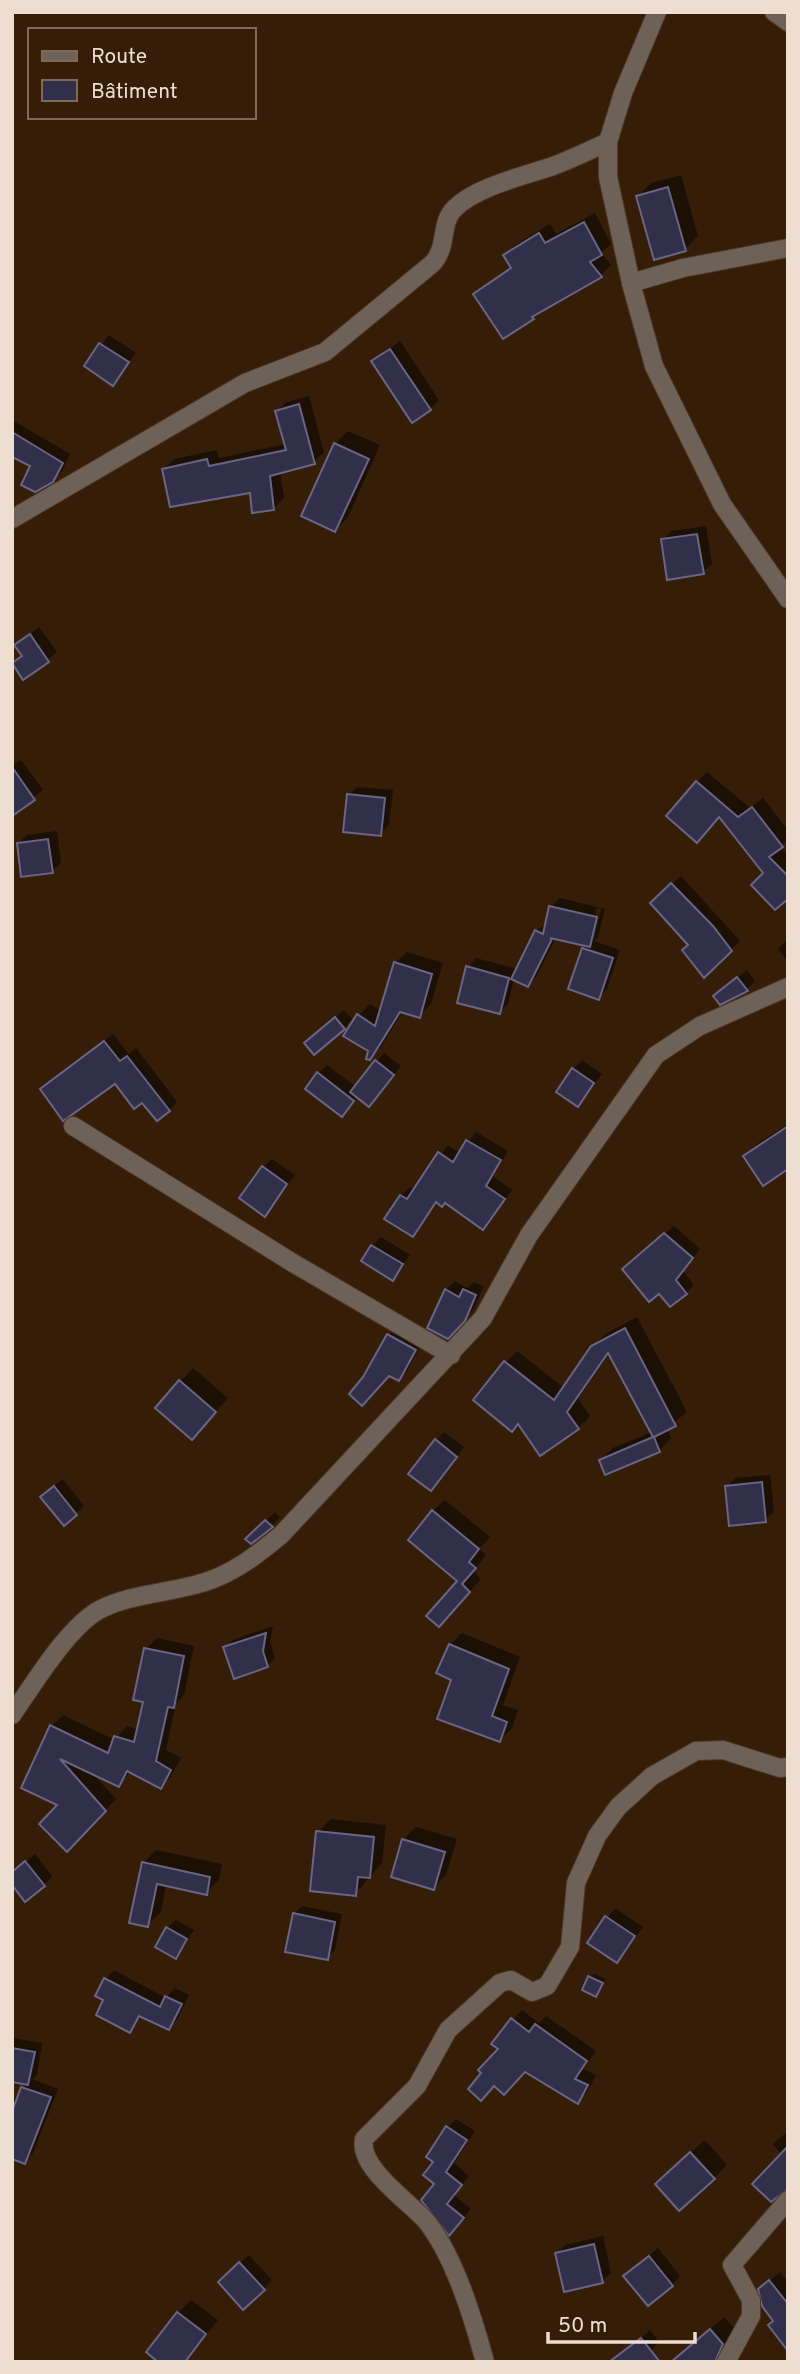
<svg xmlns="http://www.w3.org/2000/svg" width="800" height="2374" viewBox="0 0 800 2374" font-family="Overpass,sans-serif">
	<rect width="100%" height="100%" fill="#351d08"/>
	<g fill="#0007" fill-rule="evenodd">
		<polygon points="681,175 698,236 685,249 638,196 651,183"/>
		<polygon points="595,213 611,244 601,253 611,265 601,275 540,310 504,337 475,294 512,266 505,255 515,245 550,224 556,234"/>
		<polygon points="109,335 136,353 113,383 86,366"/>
		<polygon points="400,341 439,400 430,409 373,362"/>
		<polygon points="309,396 324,452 314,462 280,472 284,498 274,508 251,491 164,469 174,459 217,450 219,458 286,444 277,411 287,402"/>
		<polygon points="12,420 70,454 62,471 52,480 12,455"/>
		<polygon points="348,431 380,445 348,517 335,530 335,444"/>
		<polygon points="706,526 712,564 703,572 663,540 671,531"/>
		<polygon points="39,627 57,652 24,677 14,663 23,654 16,645"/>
		<polygon points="21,760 43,790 12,814 12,766"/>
		<polygon points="707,772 750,808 763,798 788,830 788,839 780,847 788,855 788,896 765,873 697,782"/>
		<polygon points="357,787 393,790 389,825 380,834 349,795"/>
		<polygon points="57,831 61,863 52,871 18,844 27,835"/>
		<polygon points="681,876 740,941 704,975 690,944 661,894"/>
		<path d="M 560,898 L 605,909 L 598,937 L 594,941 L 620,950 L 607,989 L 598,998 L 583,949 L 587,945 L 556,937 L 536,977 L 527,985 L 514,979 L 508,1004 L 499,1012 L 468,967 L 476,958 L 517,969 L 536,931 L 547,924 L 551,907 ZM 597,908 L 601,909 L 594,938 L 590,938 Z"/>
		<polygon points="788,939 788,962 778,949"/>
		<polygon points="407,952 443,963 431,1004 419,1016 403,1011 381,1047 369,1058 370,1051 357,1017 370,1004 381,1011 395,963"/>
		<polygon points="747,970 755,981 747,989 720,1003 715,996"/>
		<polygon points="344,1010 352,1019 344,1028 315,1034"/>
		<polygon points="113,1034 129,1054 136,1048 177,1102 169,1110 143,1100 115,1082 42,1089"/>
		<polygon points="384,1053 401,1066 369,1105 358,1096 342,1115 319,1073 327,1065 356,1087"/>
		<polygon points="582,1060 602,1074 578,1105 573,1069"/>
		<polygon points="788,1124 788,1167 746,1156 757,1144"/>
		<polygon points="476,1132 508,1151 493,1176 512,1190 483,1227 446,1201 438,1202 413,1235 401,1196 410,1187 415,1190 448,1145 460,1153"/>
		<polygon points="272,1159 295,1175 264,1214 263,1167"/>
		<polygon points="674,1226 700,1249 683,1271 694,1285 686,1293 633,1261"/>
		<polygon points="381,1237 410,1255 393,1278 372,1246"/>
		<polygon points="455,1281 467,1288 474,1282 484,1286 473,1310 447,1337 446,1290"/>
		<polygon points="637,1317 687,1412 667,1428 671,1438 659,1451 601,1460 613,1448 652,1432 610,1353 578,1399 590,1416 578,1428 505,1363 517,1351 564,1388 592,1347 605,1334"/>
		<polygon points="396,1327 423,1342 406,1372 398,1379 389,1374 365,1378 389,1335"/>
		<polygon points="193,1368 228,1398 192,1438 157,1408"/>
		<polygon points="444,1432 464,1447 439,1480 436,1441"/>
		<polygon points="770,1475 774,1512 765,1520 727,1487 735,1478"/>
		<polygon points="63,1479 84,1506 76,1514 51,1488"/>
		<polygon points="445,1500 490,1537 479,1549 486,1555 473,1571 481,1579 450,1613 460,1581 433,1511"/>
		<polygon points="275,1512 280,1518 271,1526 248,1539"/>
		<polygon points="273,1626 270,1642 275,1658 267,1666 225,1648 233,1640"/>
		<polygon points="462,1633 520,1657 503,1705 518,1710 512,1728 500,1740 453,1679 450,1645"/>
		<polygon points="157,1638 194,1646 184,1695 176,1703 166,1750 181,1758 171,1776 160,1787 131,1771 119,1785 92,1773 116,1799 67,1850 52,1726 63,1715 115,1740 127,1726 139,1730 145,1701 146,1649"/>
		<polygon points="331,1819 386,1825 382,1863 355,1894 318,1832"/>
		<polygon points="416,1827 457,1839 446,1875 433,1888 403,1840"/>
		<polygon points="156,1850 222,1864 219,1880 206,1893 166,1885 161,1912 147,1925 143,1863"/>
		<polygon points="35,1854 52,1876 44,1885 15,1872"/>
		<polygon points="302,1906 342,1914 335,1950 327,1958 294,1914"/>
		<polygon points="615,1908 643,1927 617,1961 590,1942"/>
		<polygon points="176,1920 194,1930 176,1957 167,1928"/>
		<polygon points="114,1970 166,1998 175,1988 189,1995 177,2020 168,2028 142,2015 130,2031 105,2000 106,1979"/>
		<polygon points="594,1974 606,1979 596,1995 590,1977"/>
		<polygon points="522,2010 539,2023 546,2016 596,2051 583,2069 596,2075 587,2092 578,2102 500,2049 513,2020"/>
		<polygon points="12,2038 42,2043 37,2075 32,2079 58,2089 33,2153 25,2162 23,2088 27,2083 12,2080"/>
		<polygon points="456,2119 475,2131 454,2163 469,2176 454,2195 471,2209 458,2225 436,2184 435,2162 448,2127"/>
		<polygon points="788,2131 788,2188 782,2155 773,2144"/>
		<polygon points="705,2140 727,2165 714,2178 670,2171"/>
		<polygon points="603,2236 611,2273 602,2281 557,2253 565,2245"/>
		<polygon points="658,2248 680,2276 672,2285 626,2276"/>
		<polygon points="249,2255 272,2280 264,2289 220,2282"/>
		<polygon points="780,2272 788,2282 788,2344 760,2289"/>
		<polygon points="191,2300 218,2320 185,2362 161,2362 178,2313"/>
		<polygon points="724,2317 735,2330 718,2362 672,2362"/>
		<polygon points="650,2330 659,2342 651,2351 621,2355"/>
	</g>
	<g fill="#322f4b" stroke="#686585" stroke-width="2">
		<polygon points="668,187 686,251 654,260 636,196"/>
		<polygon points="584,222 602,255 590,262 602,277 532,317 534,319 503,339 473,294 511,268 503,255 539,233 545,243"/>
		<polygon points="99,343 129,362 113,386 84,366"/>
		<polygon points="390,349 431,410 412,423 371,361"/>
		<polygon points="299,404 315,464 270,476 274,510 252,513 250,493 170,507 162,469 207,459 209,466 286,450 275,411"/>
		<polygon points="12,432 63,463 53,482 35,492 21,485 30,466 12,457"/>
		<polygon points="334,443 369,459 335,532 301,516"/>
		<polygon points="697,534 704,574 667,580 661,539"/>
		<polygon points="30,634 49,662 23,680 12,663 22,656 14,645"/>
		<polygon points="12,767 35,800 12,816"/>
		<polygon points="696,781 738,817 752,807 783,847 769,857 788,876 788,899 775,910 751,885 763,873 719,817 697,843 666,816"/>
		<polygon points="347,794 385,798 381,836 343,832"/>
		<polygon points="48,839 53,873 21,877 17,843"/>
		<polygon points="671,883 713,926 732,951 704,978 682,950 688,945 650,903"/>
		<polygon points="549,906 597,917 590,947 550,938 552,939 528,987 511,979 535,930 543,934"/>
		<polygon points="582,948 613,958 599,1000 568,989"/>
		<polygon points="394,962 432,974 420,1018 400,1012 370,1060 366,1059 368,1051 343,1036 357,1014 375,1026"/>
		<polygon points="466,966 509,978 500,1014 457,1003"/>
		<polygon points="737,977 748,991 720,1005 713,996"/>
		<polygon points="335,1017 345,1029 314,1055 304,1043"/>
		<polygon points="104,1041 120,1061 127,1056 170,1111 157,1121 142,1103 134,1109 115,1084 63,1121 40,1089"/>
		<polygon points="375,1060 394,1075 369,1107 350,1092"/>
		<polygon points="572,1068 594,1083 578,1107 556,1092"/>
		<polygon points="317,1072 354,1101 342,1117 305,1089"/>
		<polygon points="788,1126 788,1169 763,1186 743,1156"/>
		<polygon points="466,1140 501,1160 486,1186 505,1199 483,1230 445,1203 442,1207 436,1202 413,1237 384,1219 400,1195 407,1199 438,1152 453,1162"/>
		<polygon points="262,1166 287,1184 265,1217 239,1198"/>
		<polygon points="664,1233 693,1258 676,1280 687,1294 670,1307 659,1294 649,1302 622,1269"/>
		<polygon points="371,1245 403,1264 393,1281 361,1261"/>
		<polygon points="445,1289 459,1297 463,1289 476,1295 465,1321 448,1339 427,1328"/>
		<polygon points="625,1328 676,1426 654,1437 660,1452 605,1475 599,1460 653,1437 608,1353 567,1412 579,1429 540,1456 518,1424 512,1432 473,1400 504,1361 554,1400 591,1346"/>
		<polygon points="387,1334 416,1350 399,1381 389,1376 362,1406 349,1394 363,1377"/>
		<polygon points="179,1380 216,1412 192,1440 155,1408"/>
		<polygon points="435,1439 457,1457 431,1491 408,1474"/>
		<polygon points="762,1482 766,1522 729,1526 725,1486"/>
		<polygon points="54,1486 77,1515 64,1526 40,1497"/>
		<polygon points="432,1510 479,1549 469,1562 476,1568 462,1584 470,1592 439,1627 426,1616 457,1581 408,1540"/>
		<polygon points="265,1520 273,1527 251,1544 245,1539"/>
		<polygon points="266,1633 263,1651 268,1667 234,1679 223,1647"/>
		<polygon points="449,1644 509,1669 492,1716 507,1722 500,1742 437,1719 451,1680 436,1673"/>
		<polygon points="144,1648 184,1656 174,1708 168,1707 156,1761 171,1770 161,1789 127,1771 119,1787 60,1759 106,1811 67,1852 39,1824 57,1805 21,1788 50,1725 108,1753 114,1736 134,1742 143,1702 133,1700"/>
		<polygon points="316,1831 374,1837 370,1878 358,1877 356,1896 310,1891"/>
		<polygon points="402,1839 445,1852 434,1890 391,1877"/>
		<polygon points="25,1861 45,1886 25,1902 12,1885 12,1872"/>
		<polygon points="142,1862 210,1877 207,1895 157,1884 148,1927 129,1923"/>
		<polygon points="293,1913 335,1922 328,1960 285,1952"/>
		<polygon points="605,1916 635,1936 617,1963 587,1943"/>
		<polygon points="166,1927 187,1939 176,1959 155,1947"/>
		<polygon points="588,1976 603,1983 596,1997 582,1990"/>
		<polygon points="104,1978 160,2007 165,1996 182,2004 169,2030 139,2016 130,2033 96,2015 103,2000 95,1996"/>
		<polygon points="511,2018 529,2032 535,2024 587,2061 575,2079 588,2085 578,2104 525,2072 504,2095 494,2086 481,2101 468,2089 481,2073 478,2070 498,2049 491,2044"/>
		<polygon points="12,2048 35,2052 28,2085 12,2082"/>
		<polygon points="21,2087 51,2097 25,2164 12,2159 12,2112"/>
		<polygon points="446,2126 467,2140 446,2172 462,2185 447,2204 464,2218 449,2236 421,2200 434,2184 423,2175 433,2162 426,2157"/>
		<polygon points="788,2146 788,2189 771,2202 752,2184"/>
		<polygon points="690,2152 715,2179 679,2211 655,2184"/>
		<polygon points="594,2244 603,2283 564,2292 555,2253"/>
		<polygon points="649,2256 673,2286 648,2306 623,2276"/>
		<polygon points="239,2262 265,2290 243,2310 218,2282"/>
		<polygon points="769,2280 788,2304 788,2351 768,2325 773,2321 762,2306 758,2289"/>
		<polygon points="177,2312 206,2334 185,2362 158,2362 146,2352"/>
		<polygon points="710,2329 723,2344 715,2362 671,2362"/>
		<polygon points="641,2338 660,2362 609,2362"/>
	</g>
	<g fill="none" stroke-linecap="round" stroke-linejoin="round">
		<defs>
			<g id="street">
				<polyline points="657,12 623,93 608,142 608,177 631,283 654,366 722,504 788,599"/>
				<polyline points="774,12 788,22"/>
				<polyline points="631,283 683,268 788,248"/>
				<path d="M 12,519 L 245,383 L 325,352 L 433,263 C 448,246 440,223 454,209 C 475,187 524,176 553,166 C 572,159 590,150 608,142"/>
				<polyline points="73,1126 293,1263 451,1355"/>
				<path d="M 12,1715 C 33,1685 69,1625 101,1609 C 134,1593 171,1593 205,1582 C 234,1573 258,1554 281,1535 L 483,1318 L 529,1235 L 656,1055 L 700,1026 L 788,987"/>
				<path d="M 485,2362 C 473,2318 455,2258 427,2222 C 410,2202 358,2168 364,2139 L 417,2086 L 448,2030 L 500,1983 L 511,1980 L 532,1992 L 547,1986 L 570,1947 L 576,1883 L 597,1836 L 618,1807 L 652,1776 L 696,1751 L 723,1750 L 780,1768 L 788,1767"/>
				<polyline points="726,2362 751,2316 751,2300 732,2265 788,2200"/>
			</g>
		</defs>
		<use href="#street" stroke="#4f3824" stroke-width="20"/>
		<use href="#street" stroke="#6e6158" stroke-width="18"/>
	</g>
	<rect width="800" height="2374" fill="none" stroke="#eeddd1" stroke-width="28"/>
	<rect x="28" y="28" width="228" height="91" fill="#351d08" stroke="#7f6a58" stroke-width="2"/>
	<rect x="42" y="51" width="35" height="10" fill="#6e6158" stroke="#7f6a58" stroke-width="2"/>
	<text x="91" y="63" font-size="21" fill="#eeddd1">Route</text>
	<rect x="42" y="80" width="35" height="21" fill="#322f4b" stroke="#7f6a58" stroke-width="2"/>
	<text x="91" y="98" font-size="21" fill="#eeddd1">Bâtiment</text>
	<path d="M548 2332v10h147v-10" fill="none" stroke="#eeddd1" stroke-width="3.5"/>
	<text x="558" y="2332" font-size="21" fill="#eeddd1" stroke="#351d08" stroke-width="5" paint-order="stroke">50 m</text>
</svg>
